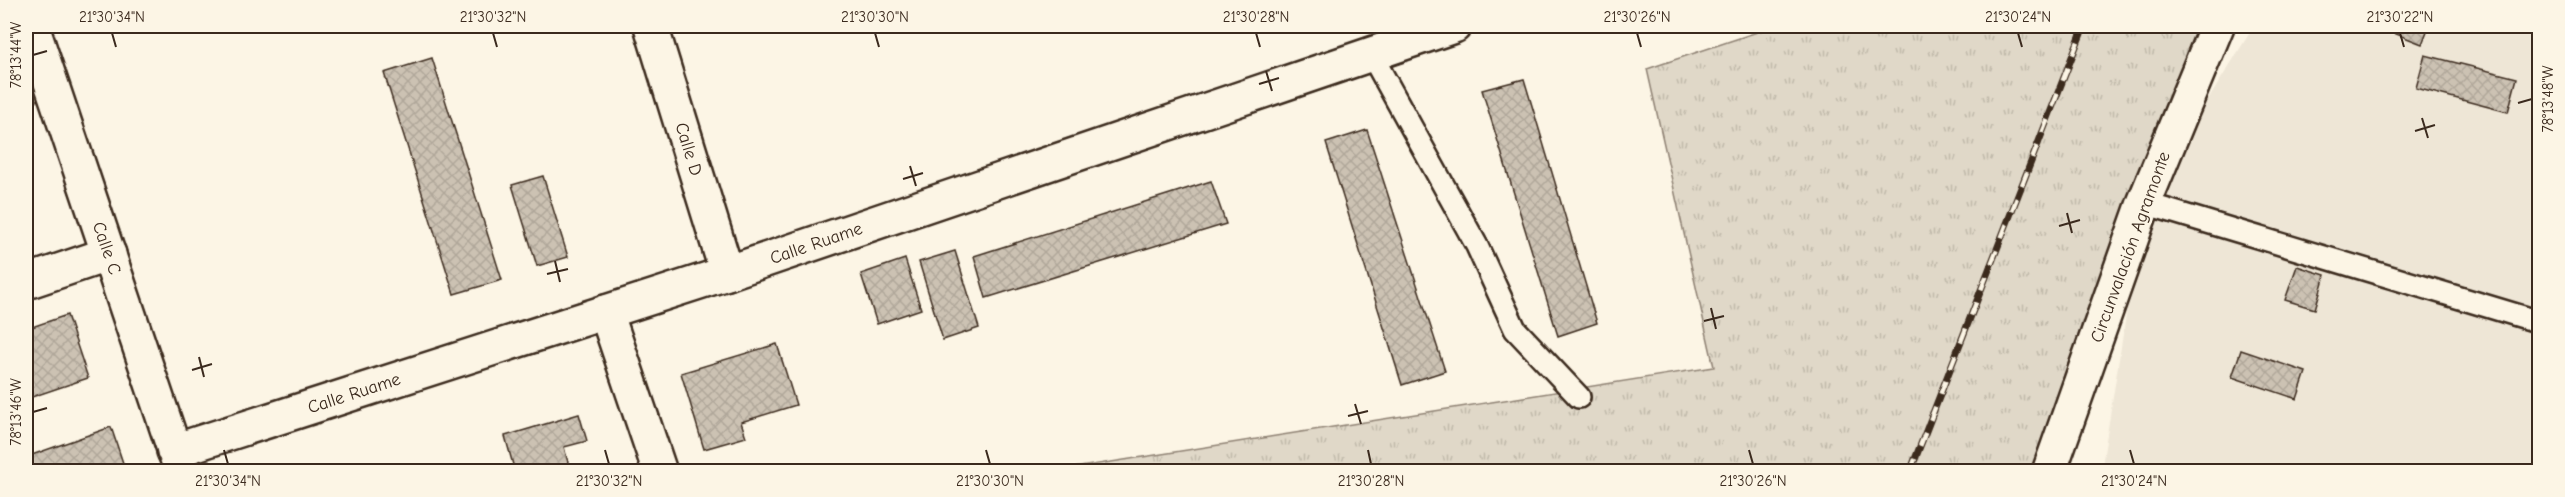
<svg xmlns="http://www.w3.org/2000/svg" width="2565" height="497" viewBox="0 0 2565 497" font-family="'Comic Neue',sans-serif">
	<defs>
		<pattern id="grass-tufts" width="24" height="20" patternUnits="userSpaceOnUse" patternTransform="scale(1.5)"><rect width="24" height="20" fill="#e0d8c8"/><path d="M3 7l-1-3M5 7V3M7 7l1-3M15 17l-1-3M17 17v-4M19 17l1-3" fill="none" stroke="#c1baab"/></pattern>
		<pattern id="building-cross-hatch" width="8" height="8" patternUnits="userSpaceOnUse" patternTransform="scale(1.5)"><rect width="8" height="8" fill="#ccc2b3"/><path d="M0 0l8 8M0 8l8-8" fill="none" stroke="#b0a79a"/></pattern>
	</defs>
	<rect width="100%" height="100%" fill="#fcf5e5"/>
	<filter id="ink" filterUnits="userSpaceOnUse"><feTurbulence type="fractalNoise" baseFrequency=".0167" numOctaves="2"/><feDisplacementMap in="SourceGraphic" scale="12" xChannelSelector="R" yChannelSelector="G"/><feConvolveMatrix kernelMatrix="1 2 1 2 8 2 1 2 1" color-interpolation-filters="sRGB"/></filter>
	<g filter="url(#ink)">
		<polygon fill="#eee6d6" points="2254,26 2539,26 2539,471 2101,472 2144,203"/>
		<polygon fill="url(#grass-tufts)" stroke="#8e8173" stroke-width="1.5" points="1775,26 2224,26 2062,471 1048,472 1714,367 1647,69"/>
		<g fill="url(#building-cross-hatch)" stroke="#3b2a1e" stroke-width="1.5">
			<polygon points="2376,26 2429,26 2422,44"/>
			<polygon points="2425,55 2517,78 2508,112 2416,88"/>
			<polygon points="432,58 502,280 454,294 384,73"/>
			<polygon points="1524,79 1597,323 1558,336 1482,90"/>
			<polygon points="1367,130 1445,371 1402,385 1326,143"/>
			<polygon points="543,176 568,257 537,266 512,185"/>
			<polygon points="1211,181 1226,224 986,298 974,256"/>
			<polygon points="955,251 979,328 943,340 919,262"/>
			<polygon points="905,259 921,309 877,324 861,274"/>
			<polygon points="2297,266 2325,275 2315,309 2285,300"/>
			<polygon points="67,315 88,378 26,399 26,329"/>
			<polygon points="777,344 796,405 741,422 746,437 704,449 681,373"/>
			<polygon points="2241,350 2306,372 2297,399 2232,377"/>
			<polygon points="579,414 587,441 564,447 570,470 515,472 505,436"/>
			<polygon points="111,427 126,472 26,472 26,457"/>
		</g>
		<g fill="none" stroke-linecap="round" stroke-linejoin="round">
			<defs>
				<g id="service">
					<polyline points="1371,54 1477,246 1515,329 1579,397"/>
					<polyline points="2144,203 2540,322"/>
				</g>
				<g id="minor">
					<polyline points="32,26 181,470"/>
					<polyline points="651,26 727,273"/>
					<polyline points="26,282 109,254"/>
					<polyline points="606,312 660,472"/>
					<polyline points="174,451 727,273 1454,26"/>
				</g>
				<polyline id="secondary" points="2049,472 2144,203 2217,26"/>
			</defs>
			<use href="#service" stroke="#3b2a1e" stroke-width="26"/>
			<use href="#minor" stroke="#3b2a1e" stroke-width="38"/>
			<use href="#secondary" stroke="#3b2a1e" stroke-width="38"/>
			<use href="#service" stroke="#fcf5e5" stroke-width="21"/>
			<use href="#minor" stroke="#fcf5e5" stroke-width="33"/>
			<use href="#secondary" stroke="#fcf5e5" stroke-width="33"/>
			<defs>
				<polyline id="rail" points="1910,472 2084,26"/>
			</defs>
			<use href="#rail" stroke="#3b2a1e" stroke-width="7"/>
			<use href="#rail" stroke="#fcf5e5" stroke-width="4.5" stroke-dasharray="14" stroke-linecap="butt"/>
		</g>
	</g>
	<path fill="none" stroke="#3b2a1e" stroke-width="2" d="M 112,33 L 116,47M 493,33 L 497,47M 875,33 L 879,47M 1256,33 L 1260,47M 1637,33 L 1641,47M 2018,33 L 2022,47M 2400,33 L 2404,47M 33,55 L 47,51M 1266,71 L 1272,91M 1259,84 L 1279,78M 2518,103 L 2532,99M 2422,118 L 2428,138M 2415,131 L 2435,125M 910,166 L 916,186M 903,179 L 923,173M 2067,213 L 2072,233M 2059,226 L 2080,220M 555,261 L 560,282M 547,274 L 568,269M 1711,308 L 1716,329M 1704,321 L 1724,316M 199,357 L 204,377M 192,370 L 212,364M 1355,404 L 1361,424M 33,412 L 47,408M 1348,416 L 1368,411M 224,450 L 228,464M 605,450 L 609,464M 986,450 L 990,464M 1368,450 L 1371,464M 1749,450 L 1753,464M 2130,450 L 2134,464"/>
	<g text-anchor="middle" stroke-width="5" stroke-linejoin="round" paint-order="stroke">
		<g font-size="18" fill="#3b2a1e" stroke="#fcf5e5">
			<text transform="translate(689 149) rotate(73)" y="6">Calle D</text>
			<text transform="translate(816 243) rotate(-19)" y="6">Calle Ruame</text>
			<text transform="translate(2130 247) rotate(-70)" y="6">Circunvalación Agramonte</text>
			<text transform="translate(107 248) rotate(71)" y="6">Calle C</text>
			<text transform="translate(354 393) rotate(-18)" y="6">Calle Ruame</text>
		</g>
	</g>
	<rect width="2565" height="497" fill="none" stroke="#fcf5e5" stroke-width="66"/>
	<rect x="33" y="33" width="2499" height="431" fill="none" stroke="#3b2a1e" stroke-width="2"/>
	<g font-size="15" text-anchor="middle" fill="#3b2a1e">
		<text x="112" y="22">21°30'34"N</text>
		<text x="493" y="22">21°30'32"N</text>
		<text x="875" y="22">21°30'30"N</text>
		<text x="1256" y="22">21°30'28"N</text>
		<text x="1637" y="22">21°30'26"N</text>
		<text x="2018" y="22">21°30'24"N</text>
		<text x="2400" y="22">21°30'22"N</text>
		<text transform="translate(16 55) rotate(-90)" y="5">78°13'44"W</text>
		<text transform="translate(2548 99) rotate(-90)" y="5">78°13'48"W</text>
		<text transform="translate(16 412) rotate(-90)" y="5">78°13'46"W</text>
		<text x="228" y="486">21°30'34"N</text>
		<text x="609" y="486">21°30'32"N</text>
		<text x="990" y="486">21°30'30"N</text>
		<text x="1371" y="486">21°30'28"N</text>
		<text x="1753" y="486">21°30'26"N</text>
		<text x="2134" y="486">21°30'24"N</text>
	</g>
</svg>
